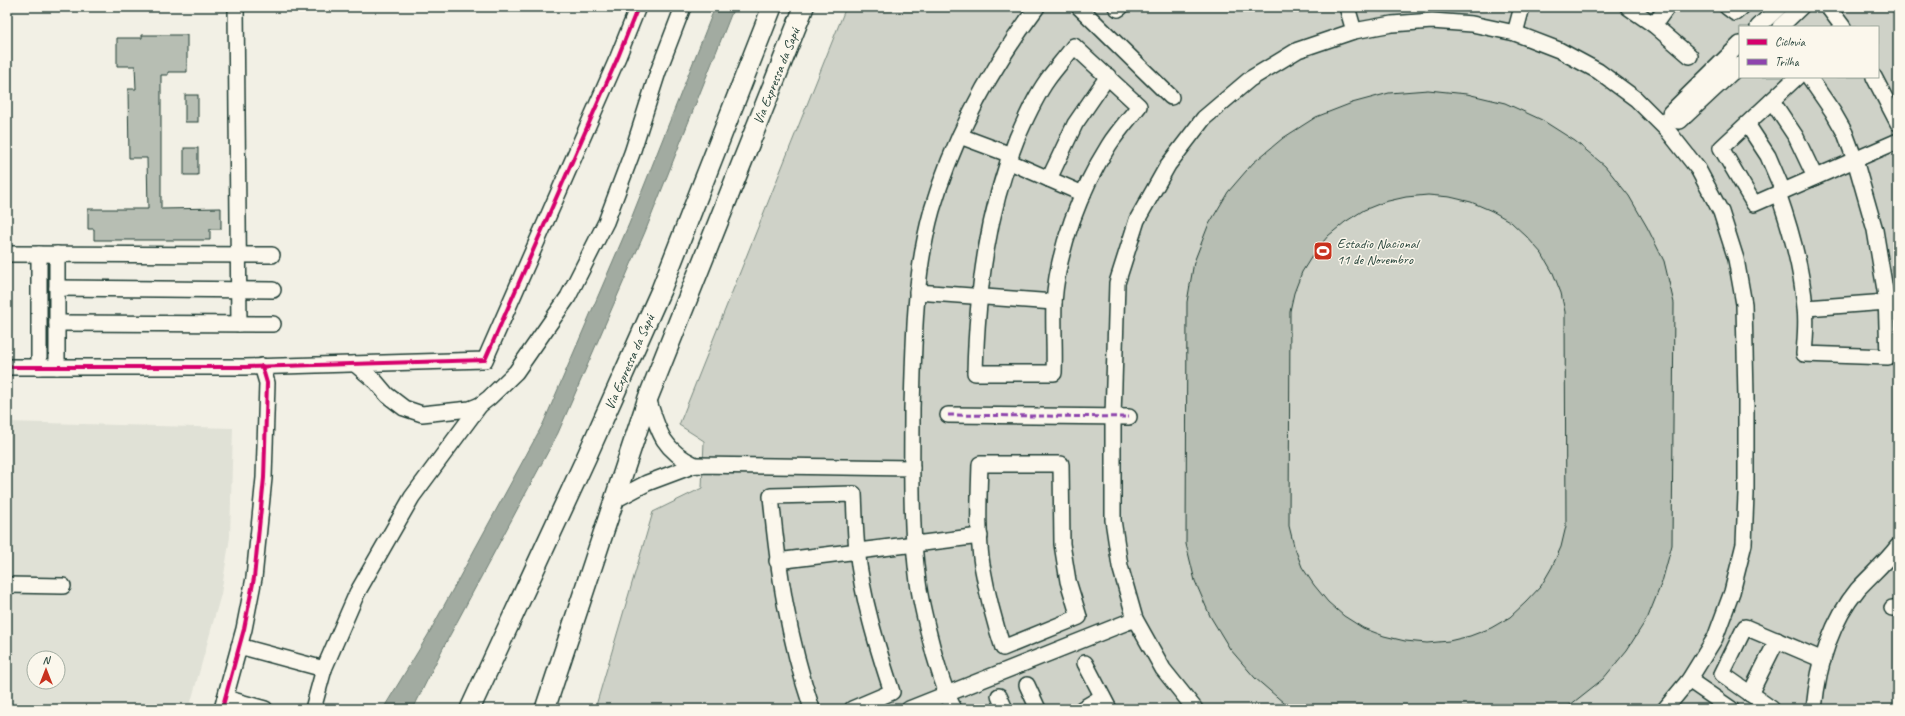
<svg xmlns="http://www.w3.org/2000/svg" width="1905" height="716" viewBox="0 0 1905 716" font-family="Caveat,sans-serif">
	<rect width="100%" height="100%" fill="#f2f0e5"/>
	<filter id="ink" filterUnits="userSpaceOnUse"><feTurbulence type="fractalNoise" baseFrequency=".025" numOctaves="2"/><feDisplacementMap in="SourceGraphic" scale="8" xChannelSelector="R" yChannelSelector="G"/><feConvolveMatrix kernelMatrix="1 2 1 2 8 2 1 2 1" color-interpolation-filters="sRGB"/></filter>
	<g filter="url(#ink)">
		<path fill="#e0e1d6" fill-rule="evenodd" d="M 7,422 L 233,428 L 230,537 L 221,594 L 189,709 L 7,709 ZM 34,658 L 58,658 L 58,682 L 34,682 Z"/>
		<path fill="#cfd2c8" stroke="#77887e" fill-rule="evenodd" d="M 846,7 L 1898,7 L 1898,709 L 595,709 L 653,512 L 702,488 L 704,441 L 679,425 ZM 1740,27 L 1878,27 L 1878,77 L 1740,77 Z"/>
		<polygon fill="#a2aba1" stroke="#6e7f75" points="715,7 734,7 645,232 558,433 442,650 413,709 383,709 428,635 543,424 629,224"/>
		<g fill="#b7beb3" stroke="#1f3d34" fill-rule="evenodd">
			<polygon points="142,35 187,35 187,72 168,72 168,75 161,75 161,209 221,208 221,229 210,229 210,240 94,240 94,229 88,229 88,209 148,209 147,158 129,158 128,89 136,89 135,66 117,66 117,38 142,38"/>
			<path d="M 1428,90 L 1467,94 L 1505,103 L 1542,120 L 1575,141 L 1605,166 L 1629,196 L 1647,227 L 1664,261 L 1674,303 L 1672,545 L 1662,582 L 1648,617 L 1627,650 L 1603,679 L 1565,709 L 1294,709 L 1284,703 L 1255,678 L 1230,649 L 1210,616 L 1195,581 L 1186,544 L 1187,302 L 1194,262 L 1208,226 L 1228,192 L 1253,163 L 1283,138 L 1316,117 L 1352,103 L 1389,93 ZM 1428,195 L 1450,197 L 1471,202 L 1492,211 L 1511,222 L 1527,237 L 1542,254 L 1553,273 L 1561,293 L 1565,312 L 1566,526 L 1561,547 L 1552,567 L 1541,586 L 1526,602 L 1510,617 L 1491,628 L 1470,636 L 1449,641 L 1427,643 L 1405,641 L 1384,636 L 1363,628 L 1344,616 L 1328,602 L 1314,585 L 1302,567 L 1294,546 L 1289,526 L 1290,311 L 1294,293 L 1302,272 L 1314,253 L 1328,236 L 1345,222 L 1364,210 L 1384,202 L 1406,197 Z"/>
			<rect x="185" y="95" width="13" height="27"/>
			<rect x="184" y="148" width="14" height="27"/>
		</g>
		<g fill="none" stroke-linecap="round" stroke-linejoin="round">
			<defs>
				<g id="minor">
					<polyline points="236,7 239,324"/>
					<polyline points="1079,7 1171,97"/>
					<polyline points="1116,7 1118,9 1121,7"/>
					<polyline points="1347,7 1354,31"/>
					<polyline points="1628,7 1654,25 1690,56"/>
					<polyline points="1727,7 1735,13 1742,7"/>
					<polyline points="1828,7 1843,27"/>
					<polyline points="1654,25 1667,7"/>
					<polyline points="1758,27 1779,7"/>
					<polyline points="1780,27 1801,7"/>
					<polyline points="1515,33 1522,7"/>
					<polyline points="1740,44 1670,113 1678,121 1680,121 1740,65"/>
					<path d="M 1074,46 L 1139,106 C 1129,119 1118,131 1109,145 C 1080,191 1058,248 1054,302 C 1053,326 1055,349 1054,373 L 975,373 C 977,292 987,213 1017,138 C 1026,118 1035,97 1048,79 C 1056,68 1066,57 1074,46 Z"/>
					<polyline points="1797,77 1721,148 1754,204 1898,141"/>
					<polyline points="1874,77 1898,123"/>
					<polyline points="1772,101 1796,137 1815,177"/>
					<polyline points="1747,124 1768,156 1783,191"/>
					<polyline points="960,136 1011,155"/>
					<polyline points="1008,161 1083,194"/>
					<polyline points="1049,179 1075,124 1108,76"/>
					<path d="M 1778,193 C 1791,230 1802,269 1805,308 C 1807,323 1805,339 1804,354 L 1888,357 L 1886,296 L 1875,230 L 1855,160 L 1845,133 L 1833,112 L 1809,77"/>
					<polyline points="7,254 272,255"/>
					<polyline points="39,254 39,367"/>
					<polyline points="57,288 273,290"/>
					<polyline points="917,292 1054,302"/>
					<polyline points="1806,308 1887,302"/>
					<polyline points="57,323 273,324"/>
					<polyline points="355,364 376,382 387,395 404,408 422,414 470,409 480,405 489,398 516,372 568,297 606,222 632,153 658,72 683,7"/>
					<polyline points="7,367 245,367 485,360 618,57 638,7"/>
					<polyline points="57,367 57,254"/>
					<path d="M 648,398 C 658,430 662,450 695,465"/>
					<polyline points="948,415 1129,417"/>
					<path d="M 980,464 L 1061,464 L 1062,544 L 1068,581 L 1079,617 L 1003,648 C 994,621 987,593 982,565 C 977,532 979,497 980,464 Z"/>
					<polyline points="613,501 647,483 695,465 912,468"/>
					<polyline points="777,561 980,536"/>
					<polyline points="7,585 63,586"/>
					<polyline points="1892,608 1898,608"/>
					<polyline points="239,646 324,669"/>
					<polyline points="1085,663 1109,709"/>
					<polyline points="1689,680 1731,709"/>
					<polyline points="1027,685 1038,709"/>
					<polyline points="1750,694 1777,640"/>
					<polyline points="999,696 1005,709"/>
					<polyline points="225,698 265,709"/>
					<polyline points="222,709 244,629 254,578 264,478 267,383 262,366"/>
					<polyline points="313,709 324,669 357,593 412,497 480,405"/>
					<path d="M 812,709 C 788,637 778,571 771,496 L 854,494 C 855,513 855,531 857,549 C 862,598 877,646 892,692 L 852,709"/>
					<polyline points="909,709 1135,619"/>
					<path d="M 954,709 C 944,691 940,673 934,654 C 928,630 921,606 918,582 C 910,524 912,466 912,408 C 914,342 914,274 932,210 C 954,136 991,68 1037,7"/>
					<polyline points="1082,709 1102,697"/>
					<polyline points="1195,709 1163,669 1135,619 1120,566 1113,520 1113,417 1117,283 1137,220 1168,165 1204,118 1250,79 1298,50 1354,31 1392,24 1432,21 1472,24 1515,33 1559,50 1598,71 1636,99 1668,131 1698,169 1721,212 1736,259 1744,304 1746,398 1746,494 1744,544 1732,592 1715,638 1689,680 1665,709"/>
					<polyline points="1772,709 1722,674 1745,627 1823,660"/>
					<path d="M 1814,709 C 1818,666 1830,623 1858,589 C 1871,575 1886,562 1898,546"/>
				</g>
				<g id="major">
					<polyline points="470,709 586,458 661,290 772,7"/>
					<polyline points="545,709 648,398 804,7"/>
				</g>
			</defs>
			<use href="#minor" stroke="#1f3d34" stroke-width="18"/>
			<use href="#major" stroke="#1f3d34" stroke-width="22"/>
			<use href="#minor" stroke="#fbf7ec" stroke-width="15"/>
			<use href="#major" stroke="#fbf7ec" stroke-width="19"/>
			<polyline stroke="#8e44ad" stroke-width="3" stroke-dasharray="6 3" stroke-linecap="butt" points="948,415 1129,417"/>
			<defs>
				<g id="cycleway">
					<polyline points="7,367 245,367 485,360 618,57 638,7"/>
					<polyline points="222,709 244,629 254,578 264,478 267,383 262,366"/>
				</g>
			</defs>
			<use href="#cycleway" stroke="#fbf7ec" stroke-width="6"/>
			<use href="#cycleway" stroke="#d6006c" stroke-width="4"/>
		</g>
	</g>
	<defs>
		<symbol id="stadium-square" viewBox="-11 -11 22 22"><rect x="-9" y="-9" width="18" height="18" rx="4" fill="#c8321e" stroke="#fbf7ec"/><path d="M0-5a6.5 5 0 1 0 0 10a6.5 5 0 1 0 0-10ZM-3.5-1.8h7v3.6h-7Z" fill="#fff"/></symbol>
	</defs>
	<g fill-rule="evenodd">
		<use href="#stadium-square" x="1312" y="240" width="22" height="22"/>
	</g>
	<g text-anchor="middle" stroke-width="3" stroke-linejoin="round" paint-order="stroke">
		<g font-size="14" fill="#1f3d34" stroke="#fbf7ec">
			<text transform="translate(776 76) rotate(-68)" y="5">Via Expressa da Sapú</text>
			<text transform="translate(629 362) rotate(-66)" y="5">Via Expressa da Sapú</text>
		</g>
		<g font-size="14" fill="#1f3d34" stroke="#fbf7ec" text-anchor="start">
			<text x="1337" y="248">Estadio Nacional<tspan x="1337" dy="16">11 de Novembro</tspan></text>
		</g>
	</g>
	<rect width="1905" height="716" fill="none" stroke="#fbf7ec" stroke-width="24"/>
	<rect x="12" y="12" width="1881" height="692" fill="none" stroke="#1f3d34" stroke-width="1.5" filter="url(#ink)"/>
	<rect x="1739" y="26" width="140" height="52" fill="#fbf7ec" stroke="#a3ada2"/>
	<rect x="1747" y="39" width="20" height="6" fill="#d6006c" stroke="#a3ada2"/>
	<text x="1775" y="46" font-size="12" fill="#1f3d34">Ciclovia</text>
	<rect x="1747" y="59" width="20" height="6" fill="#8e44ad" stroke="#a3ada2"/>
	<text x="1775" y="66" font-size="12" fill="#1f3d34">Trilha</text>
	<g transform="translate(46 670)"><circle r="19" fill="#fbf7ec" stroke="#a3ada2"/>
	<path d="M0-3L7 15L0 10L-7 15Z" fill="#c8321e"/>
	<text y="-6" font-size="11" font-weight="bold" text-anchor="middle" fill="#1f3d34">N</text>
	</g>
</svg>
